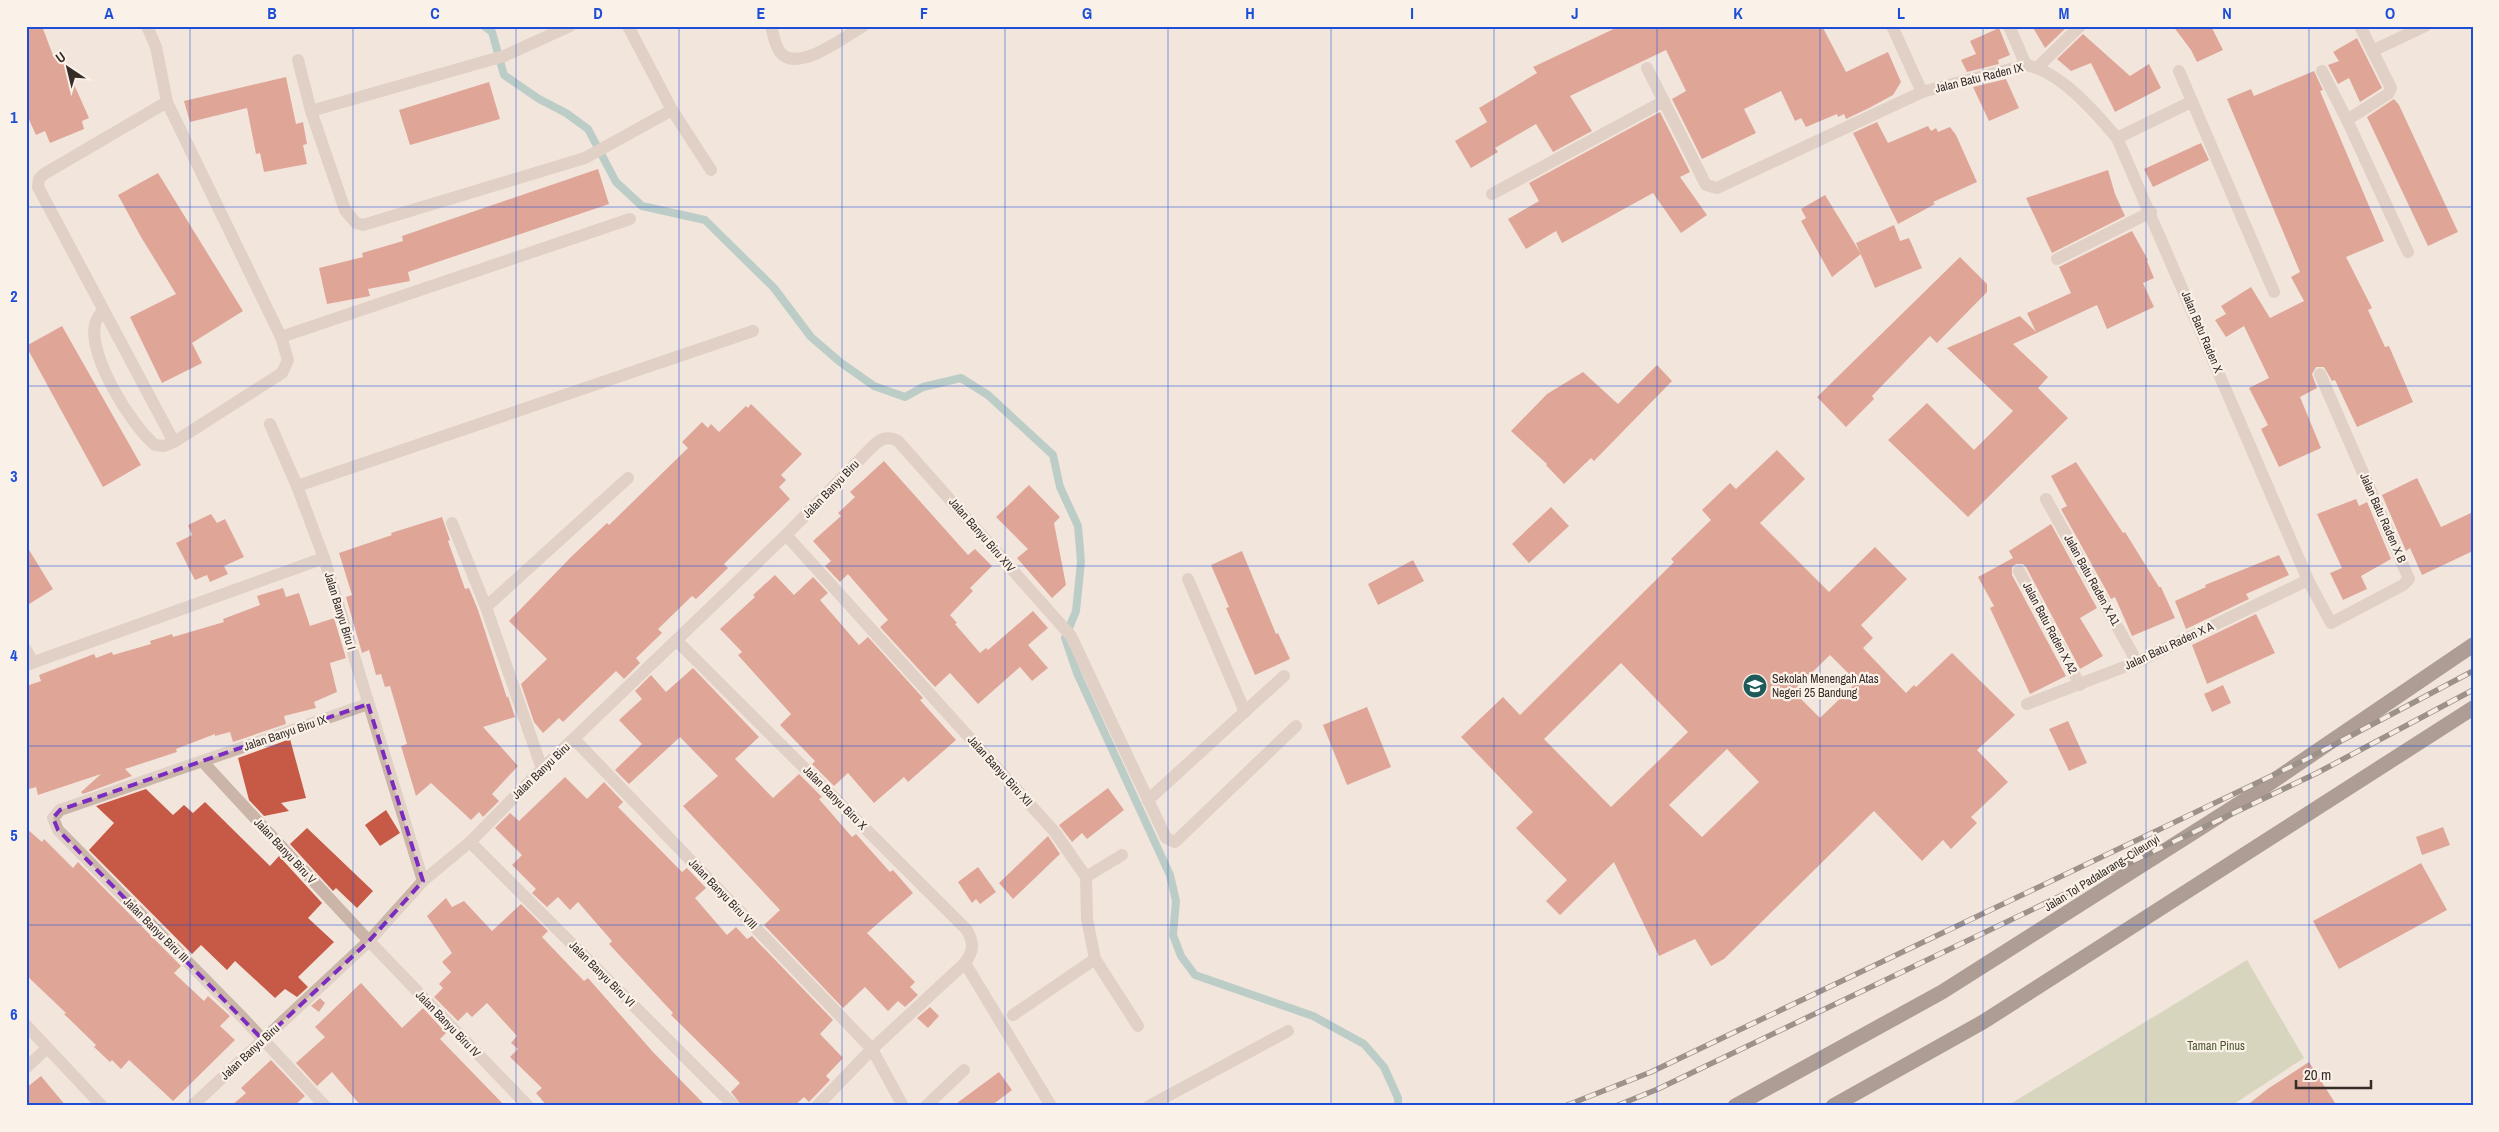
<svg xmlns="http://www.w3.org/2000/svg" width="2499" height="1132" viewBox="0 0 2499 1132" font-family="'Archivo Narrow',sans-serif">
	<rect width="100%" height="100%" fill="#f2e6dc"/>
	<polygon fill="#b8c29c" points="2247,960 2304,1058 2231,1106 2007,1106"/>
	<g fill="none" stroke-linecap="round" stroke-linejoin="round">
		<polyline stroke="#7bb0ae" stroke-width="8" points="484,26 492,32 504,75 539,99 566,113 588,129 616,182 642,206 705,220 774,288 811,337 840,362 874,386 905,397 923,387 961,378 988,395 1053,455 1060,487 1078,526 1081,562 1076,611 1065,638 1077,673 1170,875 1176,901 1173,935 1181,956 1195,975 1313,1016 1364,1044 1384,1067 1398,1098 1398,1106"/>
	</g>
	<g fill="#c75a46" fill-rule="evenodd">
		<polygon points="26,26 42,26 54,58 61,55 89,118 82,121 84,129 50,143 45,131 36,135 26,113"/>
		<polygon points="1620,26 1822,26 1846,72 1888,52 1901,82 1893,95 1869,108 1846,119 1844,114 1838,117 1837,114 1806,127 1801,118 1795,121 1781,91 1744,109 1756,133 1702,159 1672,99 1686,91 1666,50 1570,96 1592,131 1553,152 1536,124 1495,148 1498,152 1471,168 1455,141 1487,122 1479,108 1537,73 1533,67"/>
		<polygon points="2032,26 2068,26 2045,48"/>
		<polygon points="2173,26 2211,26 2223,50 2197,62 2191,50"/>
		<polygon points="1999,28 2010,55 1998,60 1999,64 1967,72 1961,60 1976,54 1970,41"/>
		<polygon points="2083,34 2130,76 2149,64 2161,88 2115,112 2091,63 2071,71 2057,59"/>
		<polygon points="2357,38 2382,88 2360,102 2349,78 2338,84 2328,65 2339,61 2333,52"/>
		<polygon points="2314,71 2323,90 2320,91 2384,241 2346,257 2372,308 2368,310 2385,347 2389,346 2413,402 2357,427 2335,380 2332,381 2324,367 2316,367 2312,374 2317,388 2300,397 2321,448 2279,467 2261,429 2268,425 2249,388 2269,378 2244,326 2226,337 2215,320 2226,314 2221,306 2251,287 2270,318 2304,301 2291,277 2300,272 2227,99 2251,89 2254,96"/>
		<polygon points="286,77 296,124 303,122 307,144 303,145 307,164 264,172 260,153 256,154 247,108 190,122 184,101"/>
		<polygon points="2006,79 2019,108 1989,121 1973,87"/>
		<polygon points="489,82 500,119 410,145 399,110"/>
		<polygon points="2394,99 2399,105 2458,232 2428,246 2367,117"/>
		<polygon points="1660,112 1690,172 1680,177 1707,215 1681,233 1653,193 1562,243 1556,231 1526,249 1508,219 1539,201 1529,183"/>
		<polygon points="1877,122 1888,143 1928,126 1931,131 1936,128 1938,132 1950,127 1956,135 1977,182 1933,202 1935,204 1898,224 1853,133"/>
		<polygon points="2201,143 2209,160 2153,187 2144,169"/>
		<polygon points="598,169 609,204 408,272 410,281 368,289 370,296 327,304 319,268 363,257 362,253 403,241 402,236"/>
		<polygon points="2108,170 2115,194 2125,216 2052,253 2026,198"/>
		<polygon points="158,173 243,311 192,343 202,363 162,383 130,317 176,294 141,237 118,195"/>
		<polygon points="1825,195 1861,254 1832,277 1801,221 1806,218 1801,209"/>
		<polygon points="1894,225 1900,241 1909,238 1922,268 1875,288 1856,243"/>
		<polygon points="2132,231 2148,260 2147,261 2154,278 2143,283 2154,307 2107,329 2097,305 2013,344 2048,377 2038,388 2068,418 1968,517 1888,440 1927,403 1974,450 2013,411 1947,348 2020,316 2036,332 2027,313 2071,293 2059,267"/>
		<polygon points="1960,257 1987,284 1987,292 1937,343 1930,336 1872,396 1874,399 1846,427 1817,397"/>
		<polygon points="62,326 141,465 103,487 26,346"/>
		<polygon points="1657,365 1672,381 1594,461 1591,458 1564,484 1546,465 1547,464 1511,431 1547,394 1583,372 1618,404"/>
		<polygon points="751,404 802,454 781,475 786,480 779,487 790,499 724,564 728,568 696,599 692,596 658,629 662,633 636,658 640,663 624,679 616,671 563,722 559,718 543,733 534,722 521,684 547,659 509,621 572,556 607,523 609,525 688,448 682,442 702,422 708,428 711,424 719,432 746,406 748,408"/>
		<path d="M 1777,450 L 1805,479 L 1760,523 L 1829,592 L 1875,547 L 1907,579 L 1861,625 L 1873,638 L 1863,648 L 1906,693 L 1914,685 L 1916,687 L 1952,653 L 2015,715 L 1977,750 L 2008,782 L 1971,817 L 1977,823 L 1951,849 L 1943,840 L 1922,861 L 1874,811 L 1724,959 L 1711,966 L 1695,939 L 1659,956 L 1614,862 L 1560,915 L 1546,901 L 1567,880 L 1516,828 L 1533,812 L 1461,737 L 1503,697 L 1520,715 L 1674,562 L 1671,559 L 1711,520 L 1702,510 L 1730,483 L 1736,489 ZM 1830,655 L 1857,682 L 1820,718 L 1793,691 ZM 1621,663 L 1688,732 L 1611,807 L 1544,739 ZM 1727,749 L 1759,782 L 1702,837 L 1669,805 Z"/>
		<polygon points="884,461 968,555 975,549 992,566 970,588 973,591 950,615 957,623 955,624 980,653 986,648 988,650 1033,611 1048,628 1028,645 1048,668 1032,681 1020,667 978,704 950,673 935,687 880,627 888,620 848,574 840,582 825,566 831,561 813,541 841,516 838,513 855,497 850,492"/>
		<polygon points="2076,462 2123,533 2125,532 2159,587 2161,587 2175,618 2132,636 2115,597 2111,599 2061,509 2067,506 2051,476"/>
		<polygon points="2417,478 2441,527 2473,512 2473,551 2422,575 2410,548 2406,551 2382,495"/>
		<polygon points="1029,485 1060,517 1054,523 1066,585 1052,598 1017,558 1028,549 996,517"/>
		<polygon points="2356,499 2359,506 2367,502 2391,559 2361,576 2367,589 2343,600 2330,573 2342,568 2317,514"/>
		<polygon points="1551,507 1569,526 1529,563 1512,544"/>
		<polygon points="211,514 217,523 225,519 244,557 224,566 228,574 210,582 207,575 195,580 176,543 192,535 188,525"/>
		<polygon points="442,517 450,540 448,541 465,589 469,588 478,610 507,698 508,696 515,717 483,727 518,766 492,794 499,801 483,817 479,812 471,820 431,783 416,796 401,746 407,744 390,686 385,687 381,674 376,675 369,650 362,653 346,597 352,595 339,553 392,535 391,533"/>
		<polygon points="2051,524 2097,608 2080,618 2103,656 2080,669 2026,567 2023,564 2016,564 2012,567 2012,575 2066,676 2030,694 1990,608 1994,606 1978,577 2013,558 2009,551"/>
		<polygon points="26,545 53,589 26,606"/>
		<polygon points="1242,551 1276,634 1278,633 1290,659 1255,675 1226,608 1229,607 1211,565"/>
		<polygon points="2279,555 2289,575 2246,594 2249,599 2186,629 2175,601 2206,587 2205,585"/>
		<polygon points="1413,560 1424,581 1378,605 1368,584"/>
		<polygon points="775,575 794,595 813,577 828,593 820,600 859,645 868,637 923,698 920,700 956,740 908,782 904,777 874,803 848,773 834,786 812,764 815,761 780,725 791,714 738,655 742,652 720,629 755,597 753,595"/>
		<polygon points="283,588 286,597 299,593 310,626 334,618 346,658 330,663 337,692 314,702 316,708 284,716 286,724 233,742 230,732 215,736 215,734 176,749 177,752 125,769 132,776 83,794 81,792 101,774 38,795 36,787 26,790 26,686 41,681 39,675 94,654 96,658 112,652 113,655 151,644 150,641 172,634 173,637 224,622 223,619 260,605 257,596"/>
		<polygon points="2256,614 2275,653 2207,684 2192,645"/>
		<polygon points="693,668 759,737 735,759 773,798 799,774 822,797 819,799 852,837 856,834 890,872 893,870 913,893 867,933 915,982 910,987 918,995 905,1007 898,1001 888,1011 865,987 843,1008 764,925 780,910 683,806 718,776 680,737 629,784 615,770 642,744 619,720 642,699 635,691 651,675 666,692"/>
		<polygon points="2223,685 2231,703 2212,712 2204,694"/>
		<polygon points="1367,707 1391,767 1347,785 1323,725"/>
		<polygon points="2068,721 2087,763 2069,771 2049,729"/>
		<polygon points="290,739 306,798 281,803 289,811 264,816 249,800 238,758"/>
		<polygon points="565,777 587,799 604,782 623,802 618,807 682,872 687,868 706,888 695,898 727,935 736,927 747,939 752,936 833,1020 820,1034 843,1058 826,1076 830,1080 809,1102 804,1097 794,1106 742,1106 731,1092 740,1083 671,1015 673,1013 609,944 612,941 578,902 570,910 558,897 547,907 532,893 536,889 512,865 522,855 495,828 510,813 519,821"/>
		<polygon points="1108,788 1124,810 1087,839 1082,833 1072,842 1059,825"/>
		<polygon points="146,789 173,815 184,805 193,813 205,802 270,866 279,856 322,903 308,918 334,942 298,977 308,987 297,997 285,989 275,998 235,961 227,970 201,945 192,954 89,850 114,823 96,806"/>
		<polygon points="386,810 400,833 380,846 365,825"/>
		<polygon points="2443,827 2450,845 2422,855 2416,837"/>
		<polygon points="26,828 42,842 44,839 73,868 78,862 181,966 174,973 204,1001 208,996 230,1016 220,1026 235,1040 173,1101 129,1060 121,1069 112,1060 110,1062 94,1047 96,1045 64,1014 66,1013 26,975"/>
		<polygon points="307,828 373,891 357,908 336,888 333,891 290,844"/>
		<polygon points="1048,836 1060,854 1013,899 999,883"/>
		<polygon points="2421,863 2447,910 2339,969 2313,921"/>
		<polygon points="978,867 996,892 980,904 976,899 972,903 958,882"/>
		<polygon points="446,898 452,907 464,901 492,931 521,904 548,931 542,937 584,981 588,978 653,1052 706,1106 547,1106 536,1093 542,1088 510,1057 518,1049 511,1043 517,1036 487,1003 472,1017 467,1012 458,1021 434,997 443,988 439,984 451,972 442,962 452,953 427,916"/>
		<polygon points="361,983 402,1028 423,1008 446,1033 440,1039 505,1106 361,1106 332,1072 317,1086 296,1063 325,1037 315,1027"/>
		<polygon points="320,998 325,1003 319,1012 311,1006"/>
		<polygon points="930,1007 939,1016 928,1028 917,1018"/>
		<polygon points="271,1060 305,1096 294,1106 231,1106 246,1093 241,1088"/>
		<polygon points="2309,1062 2337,1106 2246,1106 2269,1088"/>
		<polygon points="999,1072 1012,1090 991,1106 953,1106"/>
		<polygon points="41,1076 66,1106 26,1106 26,1088"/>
	</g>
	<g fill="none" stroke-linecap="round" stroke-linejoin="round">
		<g stroke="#cbb5a8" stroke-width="12">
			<polyline points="147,26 156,47 167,102 281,337 288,360 282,373 174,442 38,187 39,179 44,174 167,102"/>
			<path d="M 771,26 C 773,34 775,45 780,52 C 797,74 844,37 863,26"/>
			<polyline points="1892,26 1922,92"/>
			<polyline points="2009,26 2026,65"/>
			<polyline points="2360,26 2391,88 2388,94 2347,120 2408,252"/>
			<polyline points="2372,51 2425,26"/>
			<polyline points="298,60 311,111 345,210 356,223 363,225 585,158 672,110 628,26"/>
			<polyline points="2038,67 2080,26"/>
			<path d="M 1647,68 L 1703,179 L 1706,185 L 1717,188 L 1922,92 L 2026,65 C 2060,71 2095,112 2117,138 L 2308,580 L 2331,623 L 2403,585 L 2409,579 L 2320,374"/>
			<polyline points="2179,71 2274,292"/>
			<polyline points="2322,71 2347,120"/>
			<polyline points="672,110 711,170"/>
			<polyline points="311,111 504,56 570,26"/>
			<polyline points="2117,138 2191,102"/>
			<polyline points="1492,194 1664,101"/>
			<polyline points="2057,259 2151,212"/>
			<path d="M 102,311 C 100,315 96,319 95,324 C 88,356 131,425 155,445 L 164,446 L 174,442"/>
			<polyline points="281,337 630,219"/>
			<polyline points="270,424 297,486"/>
			<polyline points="2046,499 2137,662"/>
			<polyline points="452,523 486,607 542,769"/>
			<polyline points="786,535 1054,831 1086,877 1087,919 1095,959 1013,1015"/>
			<polyline points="2019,571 2080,685"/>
			<polyline points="1188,579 1245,712"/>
			<polyline points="486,607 628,478"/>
			<path d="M 677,641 L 967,930 C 974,944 974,950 965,963 L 872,1049 L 817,1106"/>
			<polyline points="26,650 33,662"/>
			<polyline points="26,665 324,558"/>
			<polyline points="2027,704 2137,662 2308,580"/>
			<polyline points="574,739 872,1049 903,1106"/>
			<polyline points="202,761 369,941 528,1106"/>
			<polyline points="1148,800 1284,676"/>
			<polyline points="470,842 734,1106"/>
			<polyline points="1086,877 1122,855"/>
			<polyline points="423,881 324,558 297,486 753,331"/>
			<polyline points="1095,959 1138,1026"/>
			<polyline points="965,963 1051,1106"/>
			<polyline points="26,1025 102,1106"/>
			<polyline points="26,1068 46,1049"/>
			<path d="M 192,1106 L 369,941 L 423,881 L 470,842 L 542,769 L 786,535 L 874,445 C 882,438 888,436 898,441 L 1071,636 L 1166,838 L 1175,842 L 1296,726"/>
			<polyline points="325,1106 243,1018 58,830 53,818 60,810 368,704"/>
			<polyline points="926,1106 964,1070"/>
			<polyline points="1149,1106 1288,1031"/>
		</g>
		<g stroke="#59453f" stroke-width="15">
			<polyline points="1735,1106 1942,992 2251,796 2473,645"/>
			<polyline points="1833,1106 1983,1022 2473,708"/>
		</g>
		<defs>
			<g id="rail">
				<polyline points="1565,1106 1651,1072 2307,759 2473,671"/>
				<polyline points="1616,1106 1658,1089 2317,773 2473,690"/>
			</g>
		</defs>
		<use href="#rail" stroke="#372c28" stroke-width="5.5"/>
		<use href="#rail" stroke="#faf1e9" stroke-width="4" stroke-dasharray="11" stroke-linecap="butt"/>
	</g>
	<path d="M0 0H2499V1132H0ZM 368,704 L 423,881 L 369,941 L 263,1040 L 58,830 L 53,818 L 60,810 Z" fill="#f2e6dc" fill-opacity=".55" fill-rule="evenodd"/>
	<path fill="none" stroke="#7b2cbf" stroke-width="4" stroke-dasharray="10 6" stroke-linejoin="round" d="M 368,704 L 423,881 L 369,941 L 263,1040 L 58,830 L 53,818 L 60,810 Z"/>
	<path fill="none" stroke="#1d4ed8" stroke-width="1" stroke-opacity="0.55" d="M 190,26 L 190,1106M 353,26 L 353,1106M 516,26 L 516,1106M 679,26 L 679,1106M 842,26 L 842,1106M 1005,26 L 1005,1106M 1168,26 L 1168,1106M 1331,26 L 1331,1106M 1494,26 L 1494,1106M 1657,26 L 1657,1106M 1820,26 L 1820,1106M 1983,26 L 1983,1106M 2146,26 L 2146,1106M 2309,26 L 2309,1106M 26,207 L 2473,207M 26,386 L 2473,386M 26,566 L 2473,566M 26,746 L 2473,746M 26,925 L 2473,925"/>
	<defs>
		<symbol id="school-disc" viewBox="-11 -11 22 22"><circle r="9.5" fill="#1d5a59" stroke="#faf1e9"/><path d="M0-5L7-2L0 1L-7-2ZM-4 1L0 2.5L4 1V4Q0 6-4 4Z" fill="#fff"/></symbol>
	</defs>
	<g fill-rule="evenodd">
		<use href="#school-disc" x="1741" y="672" width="28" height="28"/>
	</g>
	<g text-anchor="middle" stroke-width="4.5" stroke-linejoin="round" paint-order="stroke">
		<g font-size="12" fill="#372c28" stroke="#faf1e9">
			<text transform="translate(1979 78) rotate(-14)" y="4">Jalan Batu Raden IX</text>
			<text transform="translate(2202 332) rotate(67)" y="4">Jalan Batu Raden X</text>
			<text transform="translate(831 489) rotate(-46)" y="4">Jalan Banyu Biru</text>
			<text transform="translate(2383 518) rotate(66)" y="4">Jalan Batu Raden X B</text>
			<text transform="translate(982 535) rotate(49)" y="4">Jalan Banyu Biru XIV</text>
			<text transform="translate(2092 580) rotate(61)" y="4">Jalan Batu Raden X A1</text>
			<text transform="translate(340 611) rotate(73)" y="4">Jalan Banyu Biru I</text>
			<text transform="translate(2050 628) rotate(62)" y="4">Jalan Batu Raden X A2</text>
			<text transform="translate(2169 646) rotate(-25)" y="4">Jalan Batu Raden X A</text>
			<text transform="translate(285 733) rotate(-19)" y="4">Jalan Banyu Biru IX</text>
			<text transform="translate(541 771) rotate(-44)" y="4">Jalan Banyu Biru</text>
			<text transform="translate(1000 771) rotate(48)" y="4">Jalan Banyu Biru XII</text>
			<text transform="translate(835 798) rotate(45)" y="4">Jalan Banyu Biru X</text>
			<text transform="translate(285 851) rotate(47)" y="4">Jalan Banyu Biru V</text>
			<text transform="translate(2102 873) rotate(-32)" y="4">Jalan Tol Padalarang–Cileunyi</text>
			<text transform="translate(723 894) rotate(46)" y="4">Jalan Banyu Biru VIII</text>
			<text transform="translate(156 930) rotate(45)" y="4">Jalan Banyu Biru III</text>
			<text transform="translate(602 974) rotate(45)" y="4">Jalan Banyu Biru VI</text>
			<text transform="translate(448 1024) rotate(46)" y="4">Jalan Banyu Biru IV</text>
			<text transform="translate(250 1052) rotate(-43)" y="4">Jalan Banyu Biru</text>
		</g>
		<g font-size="12" fill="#372c28" stroke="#faf1e9" text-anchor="start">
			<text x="1772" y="683">Sekolah Menengah Atas<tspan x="1772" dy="14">Negeri 25 Bandung</tspan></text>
		</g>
		<g font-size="12" fill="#4a562c" stroke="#faf1e9">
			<text x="2216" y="1050">Taman Pinus</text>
		</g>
	</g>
	<rect width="2499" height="1132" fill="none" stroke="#faf1e9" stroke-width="55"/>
	<g transform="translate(68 68) rotate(325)" stroke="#faf1e9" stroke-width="4" paint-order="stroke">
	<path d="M0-4L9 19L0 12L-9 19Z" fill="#372c28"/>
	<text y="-8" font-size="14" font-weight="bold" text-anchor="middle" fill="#372c28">U</text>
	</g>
	<path d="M2296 1080v8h75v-8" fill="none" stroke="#372c28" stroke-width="2.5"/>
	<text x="2304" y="1080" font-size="15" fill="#372c28" stroke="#faf1e9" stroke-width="4" paint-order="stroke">20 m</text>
	<rect x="28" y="28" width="2444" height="1076" fill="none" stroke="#1d4ed8" stroke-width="2"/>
	<g font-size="16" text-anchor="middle" font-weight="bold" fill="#1d4ed8">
		<text x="109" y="19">A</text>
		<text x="272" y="19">B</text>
		<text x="435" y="19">C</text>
		<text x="598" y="19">D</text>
		<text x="761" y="19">E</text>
		<text x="924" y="19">F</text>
		<text x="1087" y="19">G</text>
		<text x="1250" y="19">H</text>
		<text x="1412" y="19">I</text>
		<text x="1575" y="19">J</text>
		<text x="1738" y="19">K</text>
		<text x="1901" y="19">L</text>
		<text x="2064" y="19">M</text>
		<text x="2227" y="19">N</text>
		<text x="2390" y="19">O</text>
		<text x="14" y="123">1</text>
		<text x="14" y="302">2</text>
		<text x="14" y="482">3</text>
		<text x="14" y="661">4</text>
		<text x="14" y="841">5</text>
		<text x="14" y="1020">6</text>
	</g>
</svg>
